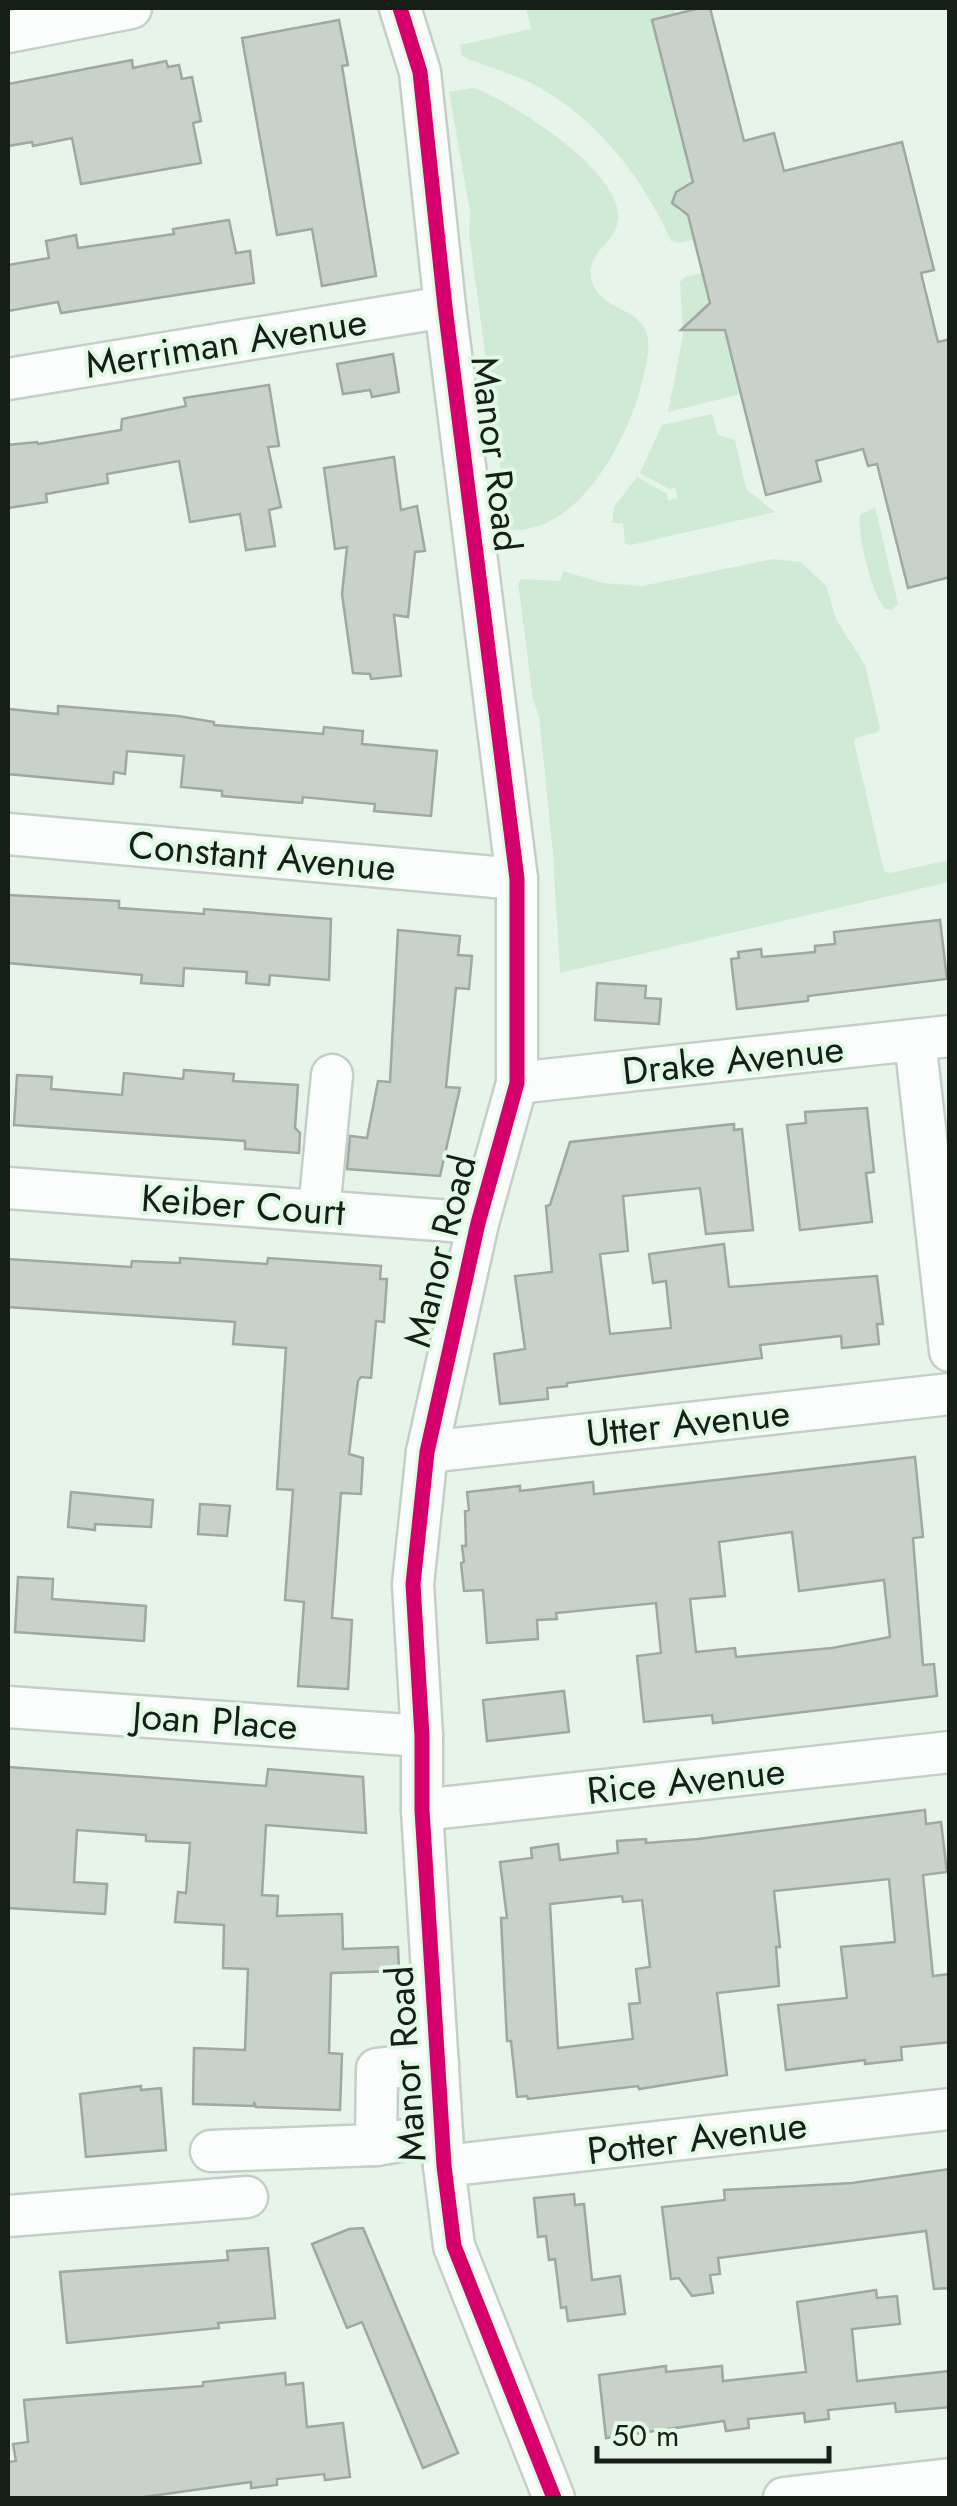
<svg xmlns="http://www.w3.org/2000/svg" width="957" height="2506" viewBox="0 0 957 2506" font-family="Jost,sans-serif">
	<rect width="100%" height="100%" fill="#e7f4ea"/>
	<g fill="#d0ebd5">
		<path d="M 526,8 L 674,8 L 676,13 L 652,20 L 697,198 L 676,193 L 673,201 L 678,211 L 687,213 L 694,240 L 677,243 L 671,241 C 642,177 598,119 535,85 C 512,73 486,67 462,56 L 460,45 L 531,29 Z"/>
		<path d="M 473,88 C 512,101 626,174 618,221 C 614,245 585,252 592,281 C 601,312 642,306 648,338 C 650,352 645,369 642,383 C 627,440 580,534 509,530 L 469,234 L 470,211 L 449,92 Z"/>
		<polygon points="702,273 711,307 705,329 717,328 722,319 741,394 668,412 683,336 680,282 685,277"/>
		<polygon points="712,414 718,435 735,440 746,489 775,512 631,545 625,544 623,523 612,523 614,507 637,477 667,494 668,500 678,498 675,488 669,489 640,473 662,425"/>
		<path d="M 875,507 L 898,604 L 892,610 L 885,609 C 872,595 857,534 860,515 Z"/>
		<polygon points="773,559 801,562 826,586 837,621 865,665 880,728 878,732 856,738 854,742 884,871 890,873 949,860 949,882 560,973 553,854 539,716 533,700 518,582 522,579 560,581 563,571 603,583 642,586"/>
	</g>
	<g fill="#c8d2ca" stroke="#9fa8a1" stroke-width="2.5" fill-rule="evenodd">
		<polygon points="700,8 710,8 744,141 774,133 784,171 902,142 934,270 921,273 938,342 950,339 950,577 908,588 877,464 868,466 863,449 816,461 821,481 766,495 725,330 681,330 710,303 688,215 672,203 676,192 693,182 652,20"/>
		<polygon points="339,20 348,65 342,66 376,276 322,286 312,229 277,235 242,38"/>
		<polygon points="132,60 133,68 166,61 168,67 179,65 182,79 192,77 201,121 193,123 201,163 81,184 72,138 33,146 32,142 8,146 8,84"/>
		<polygon points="229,220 236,253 250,251 254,283 61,313 58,302 8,311 8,265 49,258 46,241 76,235 78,248 174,234 173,229"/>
		<polygon points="393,354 399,392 372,397 370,390 343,394 337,364"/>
		<polygon points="269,385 279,446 268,447 281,507 269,510 275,546 246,550 240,514 190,522 179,461 107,474 108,483 46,494 47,502 8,508 8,445 37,442 38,444 121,430 122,419 186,406 184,398"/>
		<polygon points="394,457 401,510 417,506 425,551 415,552 408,617 394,615 401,676 371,679 370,674 353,673 342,594 347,547 335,549 324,468"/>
		<polygon points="58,706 178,716 214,722 214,725 323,734 324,727 363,731 362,744 437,751 431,816 374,811 375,804 303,797 302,803 256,799 222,796 222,791 181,787 184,756 127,751 125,774 114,772 113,784 8,774 8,709 58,714"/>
		<polygon points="8,895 119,901 119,908 204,914 204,909 331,919 329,980 270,975 269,985 246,983 247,972 184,968 183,986 141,983 142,975 8,963"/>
		<polygon points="940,920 947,979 808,996 808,1001 737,1009 731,959 739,958 738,952 761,949 762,957 815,952 815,946 835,944 834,932"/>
		<polygon points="398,930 460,936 458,955 472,956 469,989 456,988 446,1087 460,1088 440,1176 347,1169 350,1136 367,1138 378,1081 390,1082"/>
		<polygon points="597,983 646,986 645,998 661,999 659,1024 595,1020"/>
		<polygon points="184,1070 234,1074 233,1081 298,1085 295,1128 300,1133 299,1153 245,1149 245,1141 14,1125 17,1075 52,1077 51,1089 122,1095 124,1073 183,1079"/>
		<polygon points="867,1108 874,1172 866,1173 872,1222 800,1230 787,1125 806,1123 805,1112"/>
		<polygon points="734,1124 734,1130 742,1129 753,1230 706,1234 700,1188 623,1196 628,1251 600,1254 610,1334 671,1328 666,1281 653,1283 649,1254 724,1244 729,1287 877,1276 883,1324 877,1324 879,1344 842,1348 841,1336 760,1345 762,1358 567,1383 567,1386 547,1388 548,1399 500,1404 494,1354 525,1349 515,1276 552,1272 546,1206 550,1205 570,1142"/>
		<polygon points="180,1258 267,1264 268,1258 381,1266 380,1279 387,1279 384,1322 376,1321 371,1378 361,1377 358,1381 349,1454 363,1458 361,1494 341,1493 332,1618 352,1620 348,1689 298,1686 304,1602 285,1600 293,1490 277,1489 286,1348 233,1344 235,1322 8,1307 8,1259 131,1267 132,1261 180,1263"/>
		<path d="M 915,1457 L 923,1537 L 913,1538 L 923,1665 L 934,1664 L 937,1696 L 713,1723 L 712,1715 L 644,1722 L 637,1656 L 661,1653 L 656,1603 L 556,1613 L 557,1619 L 537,1620 L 538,1639 L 487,1643 L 483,1590 L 464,1591 L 461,1563 L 464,1562 L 462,1546 L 466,1546 L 465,1511 L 469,1510 L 467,1492 L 520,1486 L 520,1491 L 593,1482 L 594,1494 ZM 792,1532 L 799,1591 L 884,1580 L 890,1637 L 832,1648 L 736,1657 L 735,1648 L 696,1652 L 690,1599 L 725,1596 L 719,1542 Z"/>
		<polygon points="71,1492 153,1500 151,1527 95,1524 95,1530 68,1527"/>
		<polygon points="200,1504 230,1506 227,1536 198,1534"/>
		<polygon points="18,1577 53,1579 52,1599 146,1606 144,1641 15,1632"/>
		<polygon points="564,1691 569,1732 487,1741 483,1700"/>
		<polygon points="8,1767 266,1786 268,1769 363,1777 366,1833 266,1825 262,1895 278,1896 277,1916 342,1914 343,1949 398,1947 399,1971 331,1973 329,2053 342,2054 340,2110 256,2107 254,2102 254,2106 193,2104 194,2048 245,2050 248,1969 223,1968 224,1925 175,1922 178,1892 186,1893 190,1843 146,1841 146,1835 77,1830 74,1882 107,1884 105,1914 8,1908"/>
		<path d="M 925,1810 L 926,1824 L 941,1822 L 947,1872 L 923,1875 L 933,1976 L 950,1974 L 950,2042 L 901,2047 L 902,2060 L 865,2064 L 865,2060 L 786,2070 L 778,2005 L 847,1998 L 841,1947 L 895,1942 L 889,1879 L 774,1891 L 780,1947 L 776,1947 L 779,1986 L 717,1993 L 727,2075 L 639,2089 L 638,2086 L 528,2099 L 527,2096 L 517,2097 L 511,2041 L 507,2041 L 501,1918 L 507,1918 L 500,1862 L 532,1858 L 531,1848 L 558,1844 L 560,1860 L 618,1853 L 617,1841 L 646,1839 L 646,1843 L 698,1839 ZM 622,1896 L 623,1902 L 642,1900 L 650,1967 L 636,1969 L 640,2003 L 629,2004 L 633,2039 L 558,2048 L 550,1904 Z"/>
		<polygon points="141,2086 141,2090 161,2088 166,2150 86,2157 80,2094"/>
		<polygon points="950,2169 950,2288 934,2289 926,2231 718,2258 720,2274 710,2275 713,2293 692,2296 679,2278 671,2279 662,2207 725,2200 724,2190 852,2183"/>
		<polygon points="574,2194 575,2205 584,2204 592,2280 620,2276 625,2314 568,2321 566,2307 561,2308 555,2259 549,2260 546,2236 538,2237 534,2198"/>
		<polygon points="363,2228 458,2453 423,2468 362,2322 347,2328 312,2244 349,2229"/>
		<polygon points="268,2248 275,2318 218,2323 219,2328 67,2343 60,2272 228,2260 227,2251"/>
		<polygon points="876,2290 877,2298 897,2296 900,2324 852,2329 857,2381 950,2371 950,2407 896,2412 895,2403 828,2410 829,2419 805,2422 804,2413 748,2419 749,2428 726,2431 724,2421 606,2438 599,2375 666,2366 666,2372 722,2366 723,2381 806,2372 797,2302"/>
		<polygon points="285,2373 286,2385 303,2383 307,2427 343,2423 350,2477 325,2480 324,2474 277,2479 277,2485 251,2488 251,2482 137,2498 8,2498 8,2462 16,2461 13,2444 28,2442 24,2400 203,2386 203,2382"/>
	</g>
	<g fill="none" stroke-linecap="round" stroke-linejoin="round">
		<defs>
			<g id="minor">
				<polyline points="400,8 420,72 445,307 517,879 517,1083 478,1223 427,1452 413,1584 422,1736 422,1810 444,2166 454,2246 554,2498"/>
				<polyline points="8,32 131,8"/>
				<polyline points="8,379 445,307"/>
				<polyline points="8,834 517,879"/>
				<polyline points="915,1040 950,1351"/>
				<polyline points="517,1083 950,1036"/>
				<polyline points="8,1188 478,1223"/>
				<polyline points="319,1211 332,1075"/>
				<polyline points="427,1452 950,1394"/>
				<polyline points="8,1707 422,1736"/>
				<polyline points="422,1810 950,1752"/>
				<polyline points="376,2145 377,2069 438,2063"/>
				<polyline points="211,2151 376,2145 442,2134"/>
				<polyline points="444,2166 950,2109"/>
				<polyline points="8,2216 247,2197"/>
				<polyline points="784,2498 950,2479"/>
			</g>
		</defs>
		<use href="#minor" stroke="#c4cfc7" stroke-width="45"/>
		<use href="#minor" stroke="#fbfdfc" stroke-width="40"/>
		<defs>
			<polyline id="cycleway" points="400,8 420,72 445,307 517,879 517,1083 478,1223 427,1452 413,1584 422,1736 422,1810 444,2166 454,2246 554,2498"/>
		</defs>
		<use href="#cycleway" stroke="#e2f9e6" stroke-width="21"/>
		<use href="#cycleway" stroke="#d6006c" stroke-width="15"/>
	</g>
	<g text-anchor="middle" stroke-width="8" stroke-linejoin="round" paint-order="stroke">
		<g font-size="38" fill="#161e18" stroke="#e2f9e6">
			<text transform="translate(226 343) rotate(-9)" y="13">Merriman Avenue</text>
			<text transform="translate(496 454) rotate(83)" y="13">Manor Road</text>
			<text transform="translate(262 856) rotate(5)" y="13">Constant Avenue</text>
			<text transform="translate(733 1060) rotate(-6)" y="13">Drake Avenue</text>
			<text transform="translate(243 1205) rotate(4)" y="13">Keiber Court</text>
			<text transform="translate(440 1251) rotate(-76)" y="13">Manor Road</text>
			<text transform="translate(688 1423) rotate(-6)" y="13">Utter Avenue</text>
			<text transform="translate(215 1721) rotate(4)" y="13">Joan Place</text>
			<text transform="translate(686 1781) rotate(-6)" y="13">Rice Avenue</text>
			<text transform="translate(406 2064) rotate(-94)" y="13">Manor Road</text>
			<text transform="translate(697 2138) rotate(-7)" y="13">Potter Avenue</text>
		</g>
	</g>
	<rect width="957" height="2506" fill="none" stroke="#161e18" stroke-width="20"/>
	<path d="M597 2446v15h232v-15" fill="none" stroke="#161e18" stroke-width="5"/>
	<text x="612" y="2446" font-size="30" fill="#161e18" stroke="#e2f9e6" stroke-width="8" paint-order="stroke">50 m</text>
</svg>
